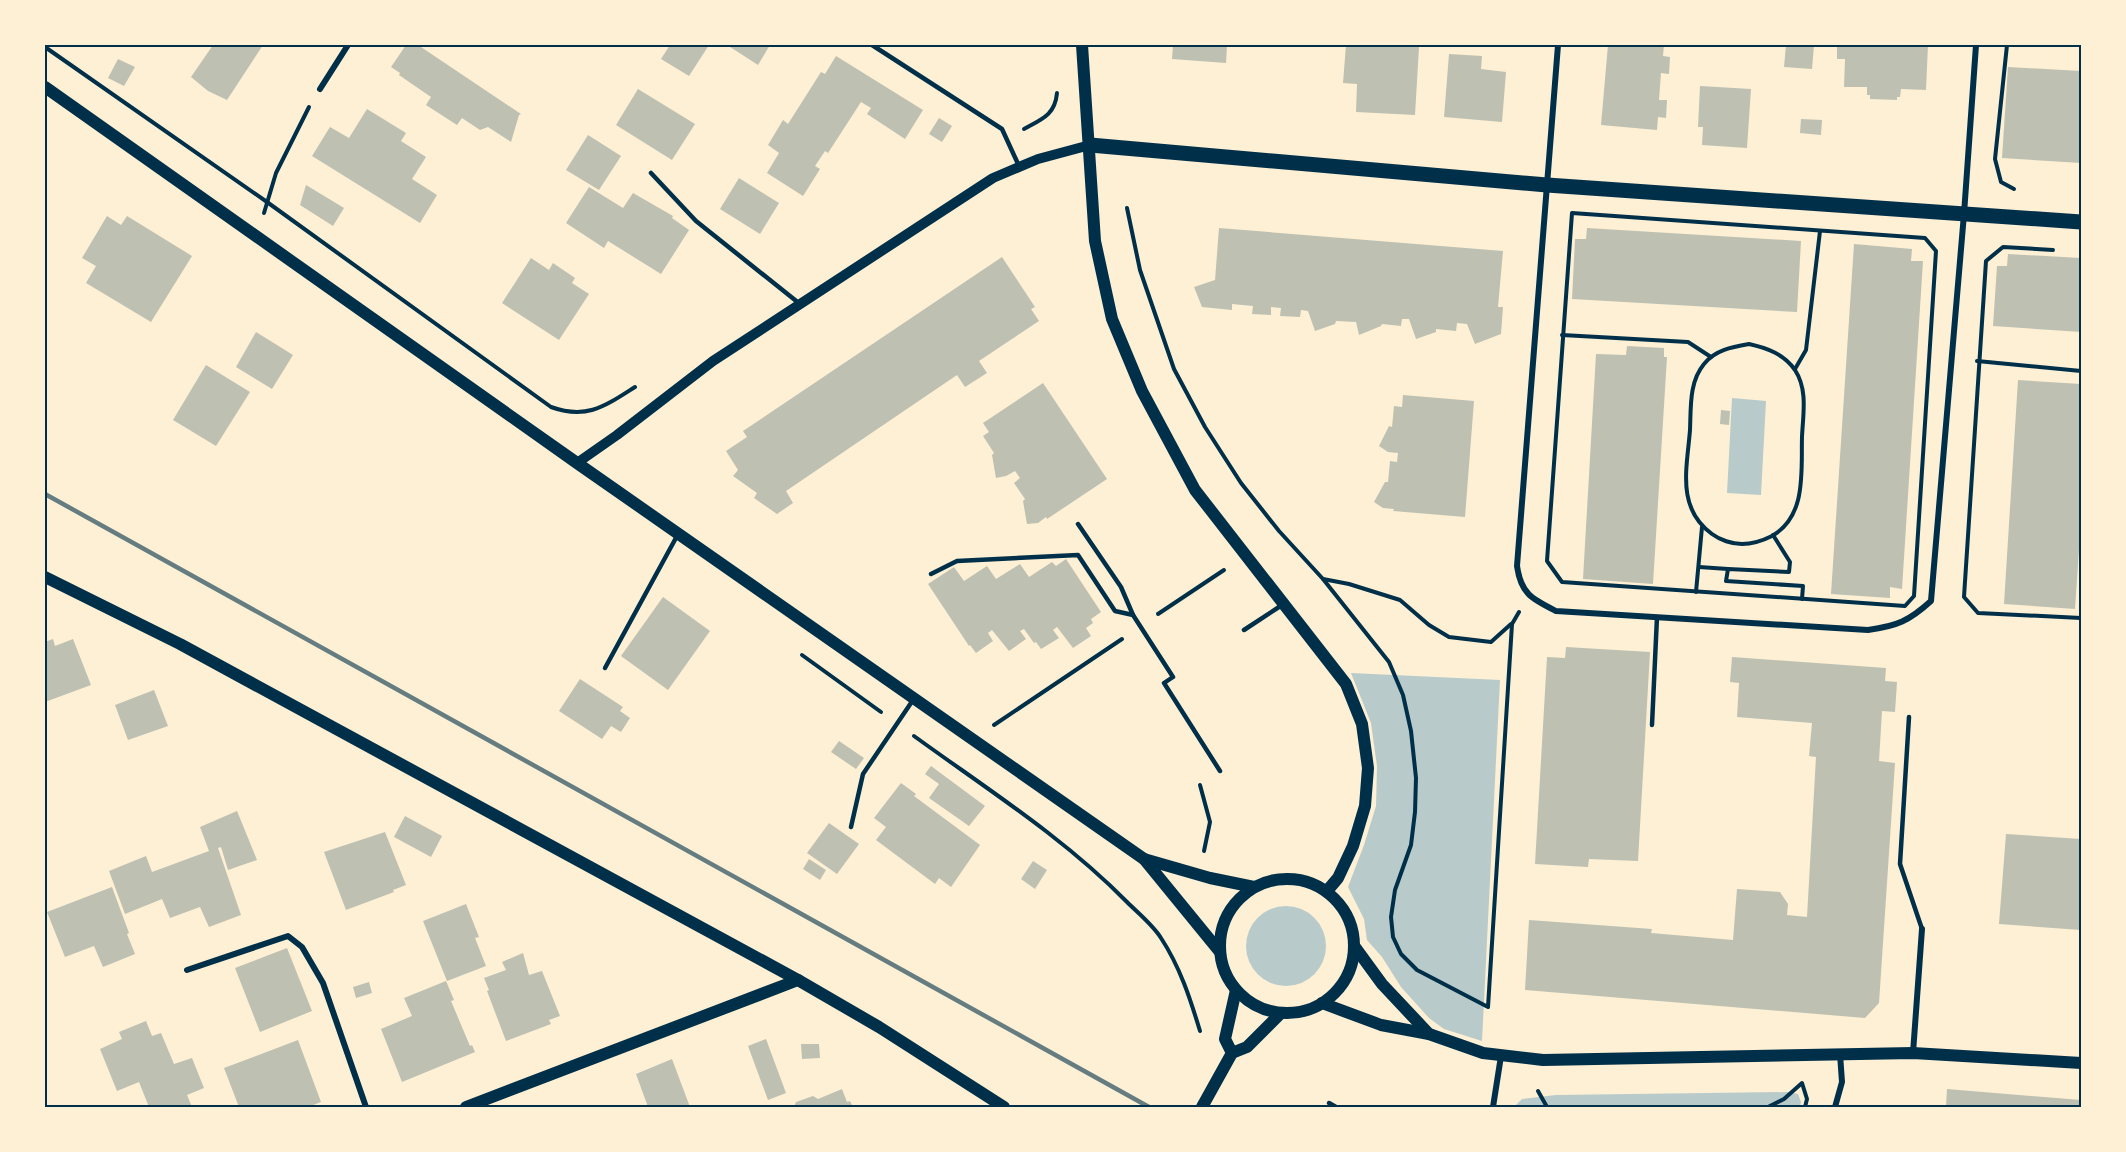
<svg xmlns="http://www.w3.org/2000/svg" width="2126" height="1152" viewBox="0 0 2126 1152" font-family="'PT Sans',sans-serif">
	<rect width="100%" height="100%" fill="#fdf0d5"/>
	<g fill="#b9caca">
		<polygon points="1732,398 1766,401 1761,495 1727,493"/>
		<polygon points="1351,673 1500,680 1482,1041 1444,1029 1429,1018 1401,987 1382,957 1367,940 1364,919 1348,887 1364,845 1376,806 1377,766 1371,723"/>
		<circle cx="1286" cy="946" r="40"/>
		<polygon points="1788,1092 1798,1094 1801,1102 1800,1107 1514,1107 1522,1099 1556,1095"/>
	</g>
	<g fill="#bec0b2">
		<polygon points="213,45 263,45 227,100 208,91 191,77"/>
		<polygon points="406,45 418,45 521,114 519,115 511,142 488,127 480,130 462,118 457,125 426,105 431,97 399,75 400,73 391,67"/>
		<polygon points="670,45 709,45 689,76 661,59"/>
		<polygon points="727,45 770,45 758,65"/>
		<polygon points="1173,45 1227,45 1226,63 1172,59"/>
		<polygon points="1346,45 1419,47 1415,115 1356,112 1357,84 1343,83"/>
		<polygon points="1608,45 1664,45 1663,56 1670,57 1669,74 1661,73 1659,100 1667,100 1666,118 1658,117 1657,130 1601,125"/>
		<polygon points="1786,45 1814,45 1812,69 1784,67"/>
		<polygon points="1837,45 1928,45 1926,90 1901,89 1900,97 1897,97 1897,100 1870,99 1870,95 1867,95 1867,87 1844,87 1845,59 1837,59"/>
		<polygon points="1449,54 1482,56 1481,69 1506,72 1502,122 1444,117"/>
		<polygon points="836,56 923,110 905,139 867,114 871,108 861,102 828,153 825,151 815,166 820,169 803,196 767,173 779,153 768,145 783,120 788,124 821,72 825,74"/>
		<polygon points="118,59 135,67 124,86 108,78"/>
		<polygon points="2008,67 2081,71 2081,163 2002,158"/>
		<polygon points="1700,86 1751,89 1747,148 1702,145 1703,127 1698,127"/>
		<polygon points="638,89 695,124 672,160 616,125"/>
		<polygon points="367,109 406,133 401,141 426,157 412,179 437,195 420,223 312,156 330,127 349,138"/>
		<polygon points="939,118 952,126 942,142 929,134"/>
		<polygon points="1801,119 1822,120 1821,135 1800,133"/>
		<polygon points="588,135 621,156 599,190 566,170"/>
		<polygon points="739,178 779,203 760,234 720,209"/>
		<polygon points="306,185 344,208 333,226 300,205"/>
		<polygon points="589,187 623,208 633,193 673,216 672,218 689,230 661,274 608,241 604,248 566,223"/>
		<polygon points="107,216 121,225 127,216 192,256 151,322 86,283 96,266 82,258"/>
		<polygon points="1219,228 1503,251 1498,307 1503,307 1501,334 1475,344 1467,324 1457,323 1456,331 1436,329 1436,332 1416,339 1409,319 1402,319 1401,326 1382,324 1381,326 1359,335 1356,322 1336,321 1335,324 1315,331 1308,311 1301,310 1300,317 1280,316 1281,308 1271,307 1271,315 1252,314 1253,306 1232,304 1232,310 1202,307 1194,287 1215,280"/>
		<polygon points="1587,228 1801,241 1797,312 1572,299 1575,239 1586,239"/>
		<polygon points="1854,244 1912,249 1911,261 1923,261 1902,589 1890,587 1890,598 1831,594"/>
		<polygon points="2008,254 2081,258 2081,332 1993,326 1997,266 2007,266"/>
		<polygon points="1002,257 1035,307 1031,309 1039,321 979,361 987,373 965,387 957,375 786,491 793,503 777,514 754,498 757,493 733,476 738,470 726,451 747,437 743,431"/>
		<polygon points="531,258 549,270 553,263 575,278 572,283 589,294 559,340 502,303"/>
		<polygon points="256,332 293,355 272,389 236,367"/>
		<polygon points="1627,346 1664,348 1664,357 1667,357 1653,584 1583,579 1596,354 1626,355"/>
		<polygon points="206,365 250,392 216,446 173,420"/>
		<polygon points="2018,380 2081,384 2081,519 2075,609 2004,604"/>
		<polygon points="1043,383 1107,479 1047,519 1046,517 1038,523 1027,524 1023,501 1025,499 1014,483 1020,478 1015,471 1006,476 996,478 992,455 994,453 983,436 989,432 983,423"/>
		<polygon points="1403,395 1474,401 1465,517 1393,511 1394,509 1383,508 1374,502 1385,482 1388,482 1390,461 1397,462 1398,453 1388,452 1379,446 1389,426 1392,427 1394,406 1402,407"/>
		<polygon points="1721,410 1730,411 1729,425 1720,424"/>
		<polygon points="1066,559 1101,612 1091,619 1093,623 1086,628 1091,636 1073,648 1057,627 1053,630 1059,638 1041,649 1036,642 1034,643 1024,629 1020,631 1026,639 1009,651 992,630 988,633 993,641 976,653 970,645 969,646 928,584 954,567 964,581 987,566 996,579 1020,564 1029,577 1052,562 1056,566"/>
		<polygon points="663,597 710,631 668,690 621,656"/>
		<polygon points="53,639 55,646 73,639 91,685 45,702 45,642"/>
		<polygon points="1566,647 1650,652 1638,861 1589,859 1588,867 1535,864 1547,657 1565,658"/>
		<polygon points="1732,657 1886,668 1885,681 1897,682 1895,712 1882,711 1879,761 1895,763 1879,1003 1865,1018 1525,990 1529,920 1652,929 1651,933 1733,940 1737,889 1780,892 1788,904 1787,915 1807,917 1816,757 1809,756 1812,723 1737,717 1739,683 1730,682"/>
		<polygon points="580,679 623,707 620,711 630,718 621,732 611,726 602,739 559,711"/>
		<polygon points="154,690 168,726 128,740 115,705"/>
		<polygon points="839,741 864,758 856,769 831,752"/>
		<polygon points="931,766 985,806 969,826 929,798 939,784 925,774"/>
		<polygon points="901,783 916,794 914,796 980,845 951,887 939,878 935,884 876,840 886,827 874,818"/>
		<polygon points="237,811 257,860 228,870 221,847 218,848 241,915 209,927 200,907 170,918 162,899 125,914 109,871 146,856 152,872 209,851 200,827"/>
		<polygon points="405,816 442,836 431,857 394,837"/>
		<polygon points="829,823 859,844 837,874 807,853"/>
		<polygon points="385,832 406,885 393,890 394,892 346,910 324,852"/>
		<polygon points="2006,834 2081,839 2081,930 1999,924"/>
		<polygon points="809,859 826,870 820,880 803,869"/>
		<polygon points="1033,861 1047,870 1035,889 1021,879"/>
		<polygon points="112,887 129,933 127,934 135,954 103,967 94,946 65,957 47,912"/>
		<polygon points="466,904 479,937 475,938 486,966 447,981 423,921"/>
		<polygon points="287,948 312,1011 260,1032 235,968"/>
		<polygon points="523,953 529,975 542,971 560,1016 549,1020 551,1024 506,1041 487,991 489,990 484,978 506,970 502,962"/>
		<polygon points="446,981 454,1000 451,1001 470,1046 472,1045 475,1052 402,1082 381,1029 412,1016 404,998"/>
		<polygon points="369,982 372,993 356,998 353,987"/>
		<polygon points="146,1021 152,1036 161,1033 174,1064 192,1058 204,1088 187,1095 192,1107 149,1107 139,1082 117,1091 100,1049 122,1039 119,1032"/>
		<polygon points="766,1039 786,1093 768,1100 748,1046"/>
		<polygon points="298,1040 321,1102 308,1107 239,1107 224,1068"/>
		<polygon points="801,1044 819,1044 820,1058 802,1059"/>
		<polygon points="672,1059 690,1107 648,1107 636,1074"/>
		<polygon points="842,1089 847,1102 850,1101 853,1107 794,1107 796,1102 813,1096 818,1099"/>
		<polygon points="1947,1089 2081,1100 2081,1107 1946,1107"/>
	</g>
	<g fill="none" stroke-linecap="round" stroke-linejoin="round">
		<g stroke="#003049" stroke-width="4">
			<polyline points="2007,45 1995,159 2001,182 2014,189"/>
			<path d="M 45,47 L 267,202 L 551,407 C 587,420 605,406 635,387"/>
			<path d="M 1024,129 C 1042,119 1055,115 1057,93"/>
			<polyline points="1127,208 1140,270 1174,369 1205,427 1241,483 1279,531 1323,579 1389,662 1403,695 1411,731 1416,778 1415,812 1411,845 1395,890 1391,917 1393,937 1401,954 1417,970 1488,1007 1512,624 1519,612"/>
			<polyline points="264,213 276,173 309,107"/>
			<polygon points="1572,213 1925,238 1936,251 1914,596 1905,606 1562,582 1547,561"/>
			<polyline points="2053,250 2003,247 1986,261 1964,597 1978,613 2081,618"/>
			<polyline points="1562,335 1688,342 1711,357"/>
			<path d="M 1749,344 C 1767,348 1784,354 1795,370 C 1808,390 1803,414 1802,437 C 1801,471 1807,516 1772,536 C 1762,541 1753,544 1742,544 C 1732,544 1720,540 1712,534 C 1676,508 1687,468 1690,430 C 1691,407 1689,382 1704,364 C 1715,350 1732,347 1749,344 Z"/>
			<polyline points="1977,361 2081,371"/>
			<polyline points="1795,369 1806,350 1820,231"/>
			<polyline points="1773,535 1790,562 1789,572 1728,569 1726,581 1803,586 1802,599"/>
			<polyline points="1699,567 1728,569"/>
			<polyline points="1323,579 1349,584 1400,600 1429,625 1449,637 1491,642 1511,624"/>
			<polyline points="1696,592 1702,527"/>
			<polyline points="1158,614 1224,570"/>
			<polyline points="802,655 881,712"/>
			<polyline points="994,725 1122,639"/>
			<path d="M 914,736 C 987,789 1063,837 1127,902 C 1138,913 1153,925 1161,938 C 1180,967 1190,998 1200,1031"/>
			<polyline points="1200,785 1210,822 1204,851"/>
			<polyline points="1538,1091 1547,1107"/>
			<polyline points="1768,1107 1784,1099 1802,1083 1807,1099 1805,1107"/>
		</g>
		<g stroke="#003049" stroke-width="4.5">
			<polyline points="872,45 1002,129 1019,166"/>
			<polyline points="651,173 696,221 800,304"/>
			<polyline points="1078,524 1121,587 1133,615 1173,677 1164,683 1220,771"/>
			<polyline points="931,574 957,561 1078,555 1115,611 1133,615"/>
			<polyline points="1244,630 1282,605"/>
			<polyline points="605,668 677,536"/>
			<polyline points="1909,717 1900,864 1922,929"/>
			<polyline points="1652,725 1657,617"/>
			<polyline points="851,827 863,774 913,700"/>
			<polyline points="1329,1103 1336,1107"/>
		</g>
		<g stroke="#003049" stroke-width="6">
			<path d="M 1558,45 L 1517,566 C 1521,594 1532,599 1556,611 L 1868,630 C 1897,626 1909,621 1931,601 L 1964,214 L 1976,45"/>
			<polyline points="320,89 348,45"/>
			<polyline points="187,970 288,936 302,947 323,983 366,1107"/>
			<polyline points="1913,1053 1922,929"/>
			<polyline points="1493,1107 1501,1056"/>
			<polyline points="1835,1107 1842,1082 1840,1054"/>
		</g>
		<polyline stroke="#003049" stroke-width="10" points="577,463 617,435 713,361 993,178 1038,159 1090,145"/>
		<g stroke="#003049" stroke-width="12">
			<polyline points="1082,45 1095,241 1112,319 1142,391 1195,490 1346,684 1362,724 1368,768 1365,806 1353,846 1338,878 1327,891"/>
			<polyline points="45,87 577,463 1144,859 1220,952"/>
			<polyline points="45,577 180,644 798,980 879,1027 1004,1107"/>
			<polyline points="1144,859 1210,878 1254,887"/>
			<circle cx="1287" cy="946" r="67"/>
			<polyline points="1355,947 1382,984 1429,1034"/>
			<polyline points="1322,1003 1381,1025 1429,1034 1483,1053 1543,1060 1913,1053 2081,1063"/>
			<polyline points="1232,1053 1225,1039 1236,990"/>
			<polyline points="466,1107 798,980"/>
			<polyline points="1202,1107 1232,1053 1247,1047 1281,1013"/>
		</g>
		<polyline stroke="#003049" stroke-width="15" points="1090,145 1547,185 2081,222"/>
		<polyline stroke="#657d81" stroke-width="4.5" points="45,494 1149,1107"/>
	</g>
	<rect width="2126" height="1152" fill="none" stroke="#fdf0d5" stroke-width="93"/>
	<rect x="46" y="46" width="2034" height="1060" fill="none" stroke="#003049" stroke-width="2"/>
</svg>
